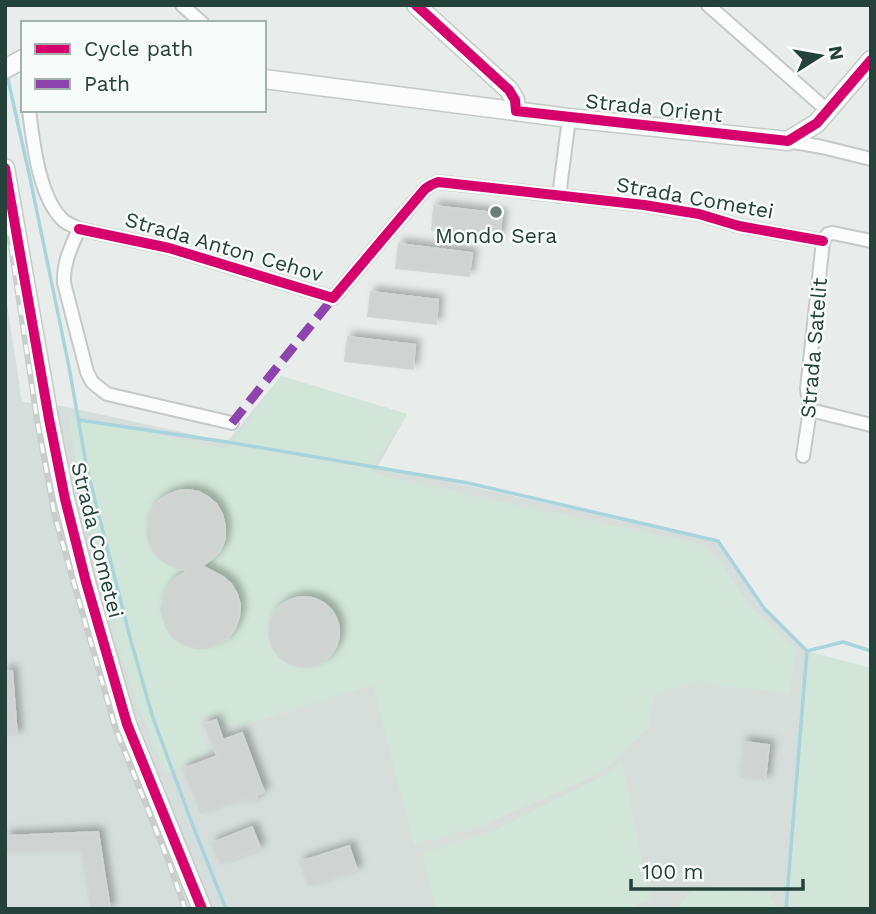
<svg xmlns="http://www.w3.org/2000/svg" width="876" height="914" viewBox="0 0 876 914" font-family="'Work Sans',sans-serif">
	<defs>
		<filter id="shadow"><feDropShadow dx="5" dy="-5" stdDeviation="3.5" flood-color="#0004"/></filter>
	</defs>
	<rect width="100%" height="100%" fill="#e8edeb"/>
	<polygon fill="#d6dedb" points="5,290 22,402 62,406 227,442 281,376 407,414 378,466 718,541 764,608 807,651 786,909 5,909"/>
	<g fill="#d1e6d8">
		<polygon points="281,376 407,414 370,471 387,477 704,545 723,566 748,604 797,649 789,694 697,682 654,694 649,727 601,773 481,826 414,845 373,685 245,725 225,725 216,715 205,717 200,724 208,753 166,774 138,705 107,611 83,502 68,415 227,449"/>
		<polygon points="807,651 871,668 871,909 786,909"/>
		<polygon points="622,762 650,899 626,909 436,909 423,853 491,832 600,778"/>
		<polygon points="694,888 769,893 776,909 676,909"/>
	</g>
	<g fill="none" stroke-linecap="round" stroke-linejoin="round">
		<g stroke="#a9d4db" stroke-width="3.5">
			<polyline points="7,75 30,178 69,367 87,469 131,641 153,718 193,826 226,909"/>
			<polyline points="79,420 227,442 468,483 718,541 764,608 807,651"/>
			<polyline points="786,909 807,651 843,642 871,651"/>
		</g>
	</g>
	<g fill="#cfd4d2" stroke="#d1d6d4" stroke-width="2" filter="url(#shadow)">
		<polygon points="434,206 502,214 499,238 432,230"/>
		<polygon points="399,244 472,253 469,276 396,268"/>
		<polygon points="371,292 438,300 436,324 368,316"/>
		<polygon points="348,337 415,345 413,369 345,361"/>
		<polygon points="188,490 199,492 208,497 216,504 222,514 225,526 225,538 221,549 213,558 202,566 223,577 231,584 237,594 240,605 239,617 235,628 228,638 218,644 207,648 195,648 184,645 174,638 167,629 163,619 161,609 163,598 167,589 174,580 187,571 169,565 160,559 152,550 148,540 147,529 148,519 153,509 159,501 168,495 178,491"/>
		<circle cx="304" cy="632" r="35"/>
		<polygon points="5,671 12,671 17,735 5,736"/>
		<polygon points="216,720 223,740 242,733 264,792 256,795 257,799 247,803 246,799 234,803 233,800 201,813 183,769 217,756 204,724"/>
		<polygon points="744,742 769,745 765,780 740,777"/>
		<polygon points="252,827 260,848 220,864 212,843"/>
		<polygon points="98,832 110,909 91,909 81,850 6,853 6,836"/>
		<polygon points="349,846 357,870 308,886 300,862"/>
	</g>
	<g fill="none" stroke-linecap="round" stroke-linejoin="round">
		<defs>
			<g id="street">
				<polyline points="182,5 202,23"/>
				<polyline points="708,5 828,111"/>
				<path d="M 29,110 C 33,142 39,199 64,221 C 68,224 74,226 79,229 C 71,247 63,263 64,283 L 87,372 L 92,382 L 107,394 L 232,423"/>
				<polyline points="788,141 822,147 871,159"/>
				<polyline points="559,196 569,118"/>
				<polyline points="79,229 169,248 333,298 425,189 431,185 438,182 644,205 699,214 739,226 823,241"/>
				<polyline points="823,241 828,234 833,233 871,241"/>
				<polyline points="810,410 871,425"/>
				<polyline points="803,456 810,410 807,389 823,241"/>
			</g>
			<g id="secondary">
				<polyline points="416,5 509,90 515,100 516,111"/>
				<polyline points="5,69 23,59"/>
				<polyline points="264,79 569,118 788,141 817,123 871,60"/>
				<polyline points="5,168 49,419 65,499 86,582 127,724 202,909"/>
			</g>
		</defs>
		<use href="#street" stroke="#c5cac8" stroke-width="16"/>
		<use href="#secondary" stroke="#c3cbc8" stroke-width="21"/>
		<use href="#street" stroke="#fcfcfc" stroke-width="12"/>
		<use href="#secondary" stroke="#fcfcfc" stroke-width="18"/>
		<defs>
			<polyline id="rail" points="5,206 37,420 55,517 115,727 168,860 185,909"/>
		</defs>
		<use href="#rail" stroke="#c9cdcc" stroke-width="6"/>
		<use href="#rail" stroke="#f7fbf9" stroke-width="3.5" stroke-dasharray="10" stroke-linecap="butt"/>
		<polyline stroke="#8e44ad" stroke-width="9" stroke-dasharray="18 9" stroke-linecap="butt" points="232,423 333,298"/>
		<defs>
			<g id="cycleway">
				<polyline points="416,5 509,90 515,100 516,111 788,141 817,123 871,60"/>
				<polyline points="5,168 49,419 65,499 86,582 127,724 202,909"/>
				<polyline points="79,229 169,248 333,298 425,189 431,185 438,182 644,205 699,214 739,226 823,241"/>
			</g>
		</defs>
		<use href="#cycleway" stroke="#f7fbf9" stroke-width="15"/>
		<use href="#cycleway" stroke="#d6006c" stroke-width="10"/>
	</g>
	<circle fill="#697e78" stroke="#f7fbf9" stroke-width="2.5" cx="496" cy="212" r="7"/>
	<g text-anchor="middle" stroke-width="5" stroke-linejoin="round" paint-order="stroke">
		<g font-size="21" fill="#24423a" stroke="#f7fbf9">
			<text transform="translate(654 108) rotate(6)" y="7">Strada Orient</text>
			<text transform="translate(695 198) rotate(10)" y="7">Strada Cometei</text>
			<text transform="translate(224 247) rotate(16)" y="7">Strada Anton Cehov</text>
			<text transform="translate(814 348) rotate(-85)" y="7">Strada Satelit</text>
			<text transform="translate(97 540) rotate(76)" y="7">Strada Cometei</text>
		</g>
		<g font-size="21" fill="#24423a" stroke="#f7fbf9">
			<text x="496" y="243">Mondo Sera</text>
		</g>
	</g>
	<rect width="876" height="914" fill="none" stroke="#24423a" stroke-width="14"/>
	<rect x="21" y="21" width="245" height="91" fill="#f7fbf9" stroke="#a3b1ad" stroke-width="2"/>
	<rect x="35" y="44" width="35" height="10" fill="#d6006c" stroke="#a3b1ad" stroke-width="2"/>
	<text x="84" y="56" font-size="21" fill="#24423a">Cycle path</text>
	<rect x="35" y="79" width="35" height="10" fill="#8e44ad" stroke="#a3b1ad" stroke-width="2"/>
	<text x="84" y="91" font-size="21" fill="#24423a">Path</text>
	<g transform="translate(820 56) rotate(79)" stroke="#f7fbf9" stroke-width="5" paint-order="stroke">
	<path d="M0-5L12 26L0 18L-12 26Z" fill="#24423a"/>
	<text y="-10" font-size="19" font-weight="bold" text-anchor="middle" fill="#24423a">N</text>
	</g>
	<path d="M631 879v10h172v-10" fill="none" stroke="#24423a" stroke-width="3.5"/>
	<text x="642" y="879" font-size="21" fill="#24423a" stroke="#f7fbf9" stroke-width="5" paint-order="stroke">100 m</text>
</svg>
